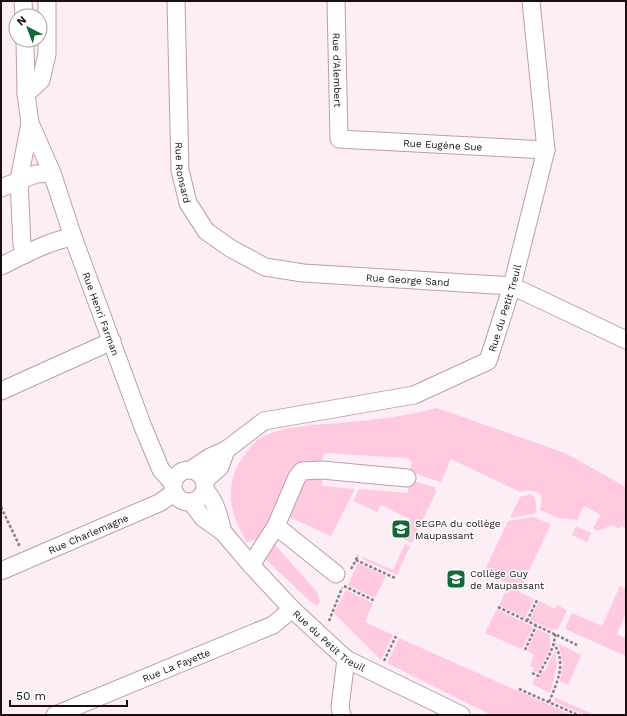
<svg xmlns="http://www.w3.org/2000/svg" width="627" height="716" viewBox="0 0 627 716" font-family="'Work Sans',sans-serif">
	<rect width="100%" height="100%" fill="#fdedf4"/>
	<g fill="#ffc9e1">
		<path d="M 437,408 L 565,453 L 626,487 L 626,528 L 621,526 L 620,529 L 612,525 L 598,531 L 593,528 L 601,515 L 584,506 L 577,520 L 559,518 L 540,510 C 540,507 541,504 542,500 C 542,489 527,490 520,492 L 451,459 L 441,482 L 410,472 L 412,462 L 408,458 L 324,453 L 321,464 L 310,463 L 261,539 L 247,542 C 228,512 223,482 246,453 C 251,446 258,438 266,435 C 289,426 314,425 338,423 C 373,420 403,417 437,408 Z"/>
		<polygon points="320,476 323,486 355,489 331,536 289,517 302,479"/>
		<polygon points="409,480 435,487 436,492 412,543 402,538 410,519 381,505 377,512 353,501 359,489 408,493"/>
		<polygon points="530,494 535,498 537,513 510,518 520,497"/>
		<polygon points="533,517 551,524 519,592 534,599 525,618 499,605 509,584 484,572 508,521"/>
		<polygon points="576,526 591,533 587,542 572,535"/>
		<polygon points="405,544 410,546 397,575 362,559 363,557 393,570"/>
		<polygon points="275,545 317,592 320,601 317,606 312,603 262,556"/>
		<polygon points="358,563 386,576 375,598 348,585"/>
		<polygon points="620,586 626,589 626,613 617,634 626,638 626,656 565,629 572,613 602,626"/>
		<polygon points="346,590 373,603 365,622 393,635 381,660 334,613"/>
		<polygon points="539,601 555,609 557,605 567,610 558,629 552,630 530,620"/>
		<polygon points="497,609 533,627 522,649 485,633"/>
		<polygon points="537,629 550,635 550,648 538,673 533,671 534,668 530,666 534,655 527,651"/>
		<polygon points="399,638 572,715 491,715 387,663"/>
		<polygon points="558,643 581,655 568,685 560,681 563,662"/>
		<polygon points="555,650 557,665 550,693 532,684 535,677 538,679 542,670 545,671"/>
		<polygon points="554,697 595,715 584,715 555,702"/>
	</g>
	<g fill="none" stroke-linecap="round" stroke-linejoin="round">
		<defs>
			<g id="minor">
				<polyline points="23,1 24,16"/>
				<path id="s1" d="M 176,1 L 180,170 L 188,203 L 206,231 L 230,248 L 265,267 L 303,273 L 512,286 L 626,340"/>
				<path id="s2" d="M 336,1 L 339,139 L 546,150"/>
				<path id="s3" d="M 25,40 L 26,94 L 30,123 L 52,173 L 73,237 L 143,427 L 161,470 L 173,483"/>
				<polyline points="26,94 41,80 47,54 47,1"/>
				<polyline points="1,188 36,174 52,173"/>
				<polyline points="26,254 22,245 19,180 30,123"/>
				<path d="M 1,266 C 24,255 48,241 73,237"/>
				<polyline points="1,391 112,341"/>
				<path id="s4" d="M 192,469 L 210,457 L 226,450 L 264,421 L 414,395 L 488,361 L 512,286 L 546,150 L 531,1"/>
				<circle cx="189" cy="486" r="16"/>
				<polyline points="205,480 220,467 226,450"/>
				<path d="M 205,490 C 216,501 219,517 223,532"/>
				<path id="s5" d="M 191,502 L 203,518 L 223,532 L 251,565 L 292,609 L 346,659 L 461,715"/>
				<polyline points="276,526 336,574"/>
				<polyline points="251,565 276,526 297,477 302,471 322,470 407,478"/>
				<path id="s6" d="M 1,571 L 159,503 L 174,493"/>
				<path id="s7" d="M 55,715 L 273,625 L 292,609"/>
				<polyline points="342,715 340,707 346,659"/>
			</g>
		</defs>
		<use href="#minor" stroke="#c09bab" stroke-width="19"/>
		<g stroke="#8c7e85" stroke-width="2.5" stroke-dasharray="3 2" stroke-linecap="butt">
			<polyline points="1,507 20,547"/>
			<polyline points="356,560 358,555"/>
			<polyline points="351,569 356,560 395,578"/>
			<polyline points="344,586 375,601"/>
			<polyline points="498,607 577,645"/>
			<polyline points="329,621 342,588"/>
			<polyline points="527,621 537,600"/>
			<polyline points="525,650 536,626"/>
			<polyline points="384,661 396,636"/>
			<path d="M 532,673 L 538,676 C 545,662 554,651 555,634"/>
			<polyline points="519,689 578,715"/>
			<path d="M 549,702 C 557,683 567,663 554,644"/>
		</g>
		<use href="#minor" stroke="#fff" stroke-width="17"/>
	</g>
	<defs>
		<symbol id="school-square" viewBox="-11 -11 22 22"><rect x="-9" y="-9" width="18" height="18" rx="4" fill="#136739" stroke="#fff"/><path d="M0-5L7-2L0 1L-7-2ZM-4 1L0 2.5L4 1V4Q0 6-4 4Z" fill="#fff"/></symbol>
	</defs>
	<g fill-rule="evenodd">
		<use href="#school-square" x="390" y="518" width="22" height="22"/>
		<use href="#school-square" x="445" y="568" width="22" height="22"/>
	</g>
	<g text-anchor="middle" stroke-width="3" stroke-linejoin="round" paint-order="stroke">
		<g font-size="10" fill="#1a0e14" stroke="#fff">
			<text dy="4" stroke="none"><textPath href="#s2" startOffset="69">Rue d'Alembert</textPath></text>
			<text dy="4" stroke="none"><textPath href="#s2" startOffset="242">Rue Eugéne Sue</textPath></text>
			<text dy="4" stroke="none"><textPath href="#s1" startOffset="172">Rue Ronsard</textPath></text>
			<text dy="4" stroke="none"><textPath href="#s1" startOffset="449">Rue George Sand</textPath></text>
			<text dy="4" stroke="none"><textPath href="#s4" startOffset="376">Rue du Petit Treuil</textPath></text>
			<text dy="4" stroke="none"><textPath href="#s3" startOffset="287">Rue Henri Farman</textPath></text>
			<text dy="4" stroke="none"><textPath href="#s6" startOffset="95">Rue Charlemagne</textPath></text>
			<text dy="4" stroke="none"><textPath href="#s5" startOffset="197">Rue du Petit Treuil</textPath></text>
			<text dy="4" stroke="none"><textPath href="#s7" startOffset="131">Rue La Fayette</textPath></text>
		</g>
		<g font-size="10" fill="#1a0e14" stroke="#fff" text-anchor="start">
			<text x="415" y="527">SEGPA du collège<tspan x="415" dy="12">Maupassant</tspan></text>
			<text x="470" y="577">Collège Guy<tspan x="470" dy="12">de Maupassant</tspan></text>
		</g>
	</g>
	<rect width="627" height="716" fill="none" stroke="#1a0e14" stroke-width="4"/>
	<g transform="translate(28 28) rotate(318)"><circle r="19" fill="#ffffff" stroke="#a39fa1"/>
	<path d="M0-3L7 15L0 10L-7 15Z" fill="#136739"/>
	<text y="-6" font-size="11" font-weight="bold" text-anchor="middle" fill="#1a0e14">N</text>
	</g>
	<path d="M10 700v6h117v-6" fill="none" stroke="#1a0e14" stroke-width="2"/>
	<text x="16" y="700" font-size="12" fill="#1a0e14" stroke="#ffffff" stroke-width="3" paint-order="stroke">50 m</text>
</svg>
